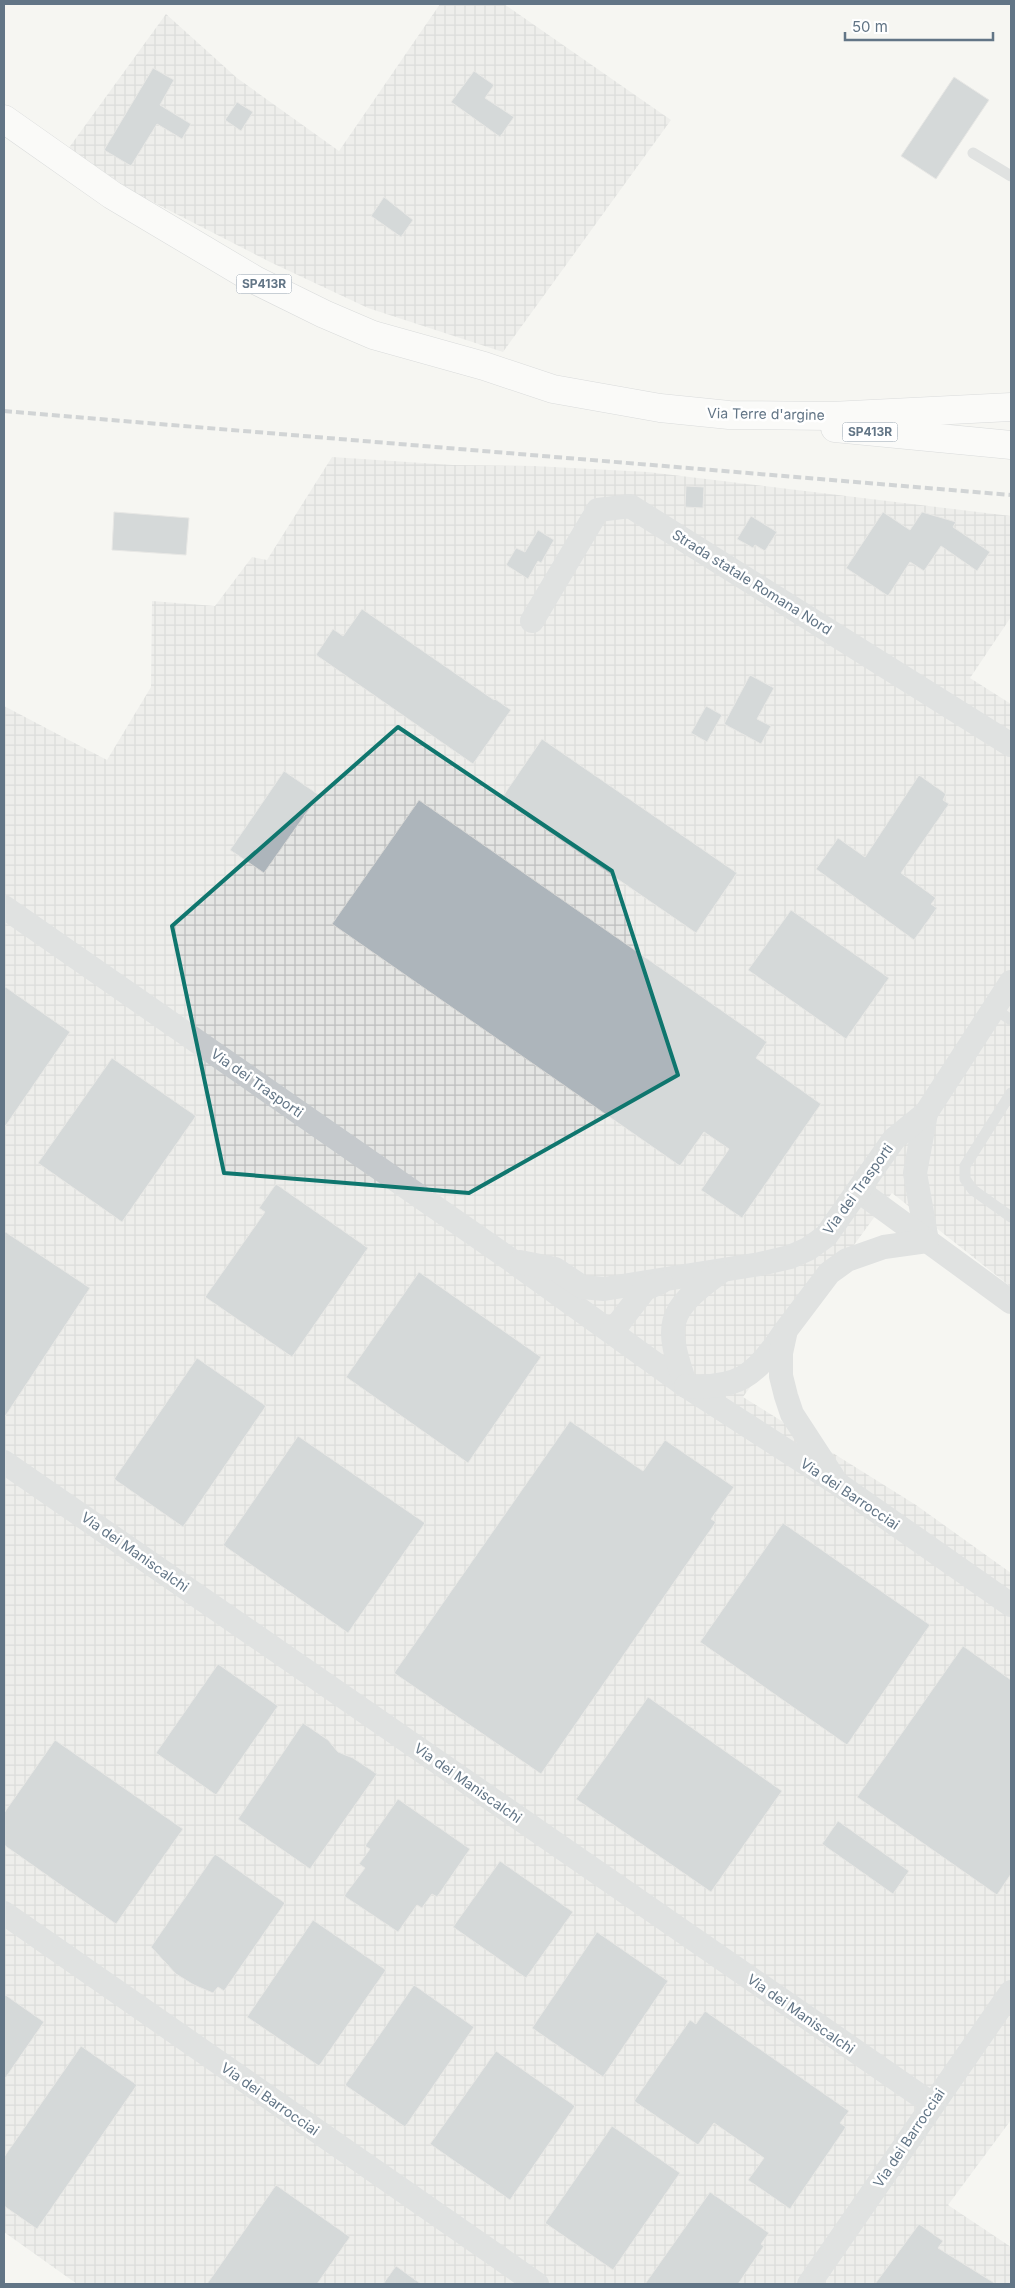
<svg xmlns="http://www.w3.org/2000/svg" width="1015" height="2288" viewBox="0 0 1015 2288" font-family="Inter,sans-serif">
	<defs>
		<pattern id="industrial-grid" width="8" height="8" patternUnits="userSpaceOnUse" patternTransform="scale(1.25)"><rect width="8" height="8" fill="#e4e5e3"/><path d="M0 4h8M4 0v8" fill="none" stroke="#bcbebe"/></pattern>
	</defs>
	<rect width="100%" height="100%" fill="#f6f6f2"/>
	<g fill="url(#industrial-grid)">
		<polygon points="440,4 504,4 671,120 503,352 368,308 270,262 139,195 68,149 166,14 237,78 339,151"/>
		<polygon points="332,457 453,465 534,466 648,472 1011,516 1011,617 970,678 1011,704 1011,1287 892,1193 743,1397 916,1505 1011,1573 1011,2120 948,2205 1011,2247 1011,2284 77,2284 4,2232 4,706 107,760 151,687 152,601 215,606 252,557 267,560"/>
	</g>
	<g fill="#adb5bb" stroke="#d7d7d5">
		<polygon points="153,68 174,80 160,105 191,124 182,139 157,124 131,166 104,150"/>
		<polygon points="474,71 494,85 485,98 514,117 500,137 451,102"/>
		<polygon points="954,77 989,100 936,179 901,156"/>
		<polygon points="237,102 253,112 241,131 225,120"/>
		<polygon points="384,197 413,220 401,237 371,216"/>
		<polygon points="686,486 704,487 703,508 685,507"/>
		<polygon points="114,512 189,518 186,555 112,550"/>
		<polygon points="883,512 910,530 922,512 956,522 953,527 990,552 977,571 941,546 924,571 910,562 888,596 846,568"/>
		<polygon points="751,516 777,532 765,551 755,545 753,548 737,539"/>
		<polygon points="538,530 554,540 541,563 538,561 528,579 506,565 516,548 525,552"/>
		<polygon points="362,609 494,700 495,699 511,710 473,764 316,655 333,629 343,636"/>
		<polygon points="750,675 774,688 757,719 771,726 761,744 724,724"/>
		<polygon points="706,706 722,715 707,742 691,733"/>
		<polygon points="542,739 737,873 696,933 501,799"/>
		<polygon points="284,771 319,795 264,873 230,850"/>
		<polygon points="919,775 946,794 943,800 949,804 901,873 936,898 931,904 937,908 914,940 816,869 838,838 865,857"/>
		<polygon points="419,800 767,1042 756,1058 821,1104 742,1218 701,1190 729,1149 704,1132 680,1166 332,924"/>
		<polygon points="791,910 889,978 846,1039 748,970"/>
		<polygon points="4,986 70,1032 4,1128"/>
		<polygon points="112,1058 196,1116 122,1222 38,1163"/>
		<polygon points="276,1184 368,1248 292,1357 205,1297 265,1212 259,1208"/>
		<polygon points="4,1231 90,1288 4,1418"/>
		<polygon points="419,1272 541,1357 468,1463 346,1377"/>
		<polygon points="197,1358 266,1406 183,1527 114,1479"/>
		<polygon points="570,1421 643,1471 665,1440 734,1487 711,1519 716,1522 541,1774 394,1673"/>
		<polygon points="298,1436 425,1523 348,1633 223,1545"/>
		<polygon points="783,1523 930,1625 847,1745 700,1642"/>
		<polygon points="963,1646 1011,1680 1011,1874 997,1895 857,1797"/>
		<polygon points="218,1664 278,1706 216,1795 156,1753"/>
		<polygon points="648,1697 782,1791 711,1892 576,1799"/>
		<polygon points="303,1723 328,1740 338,1752 353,1758 377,1774 310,1869 238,1819"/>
		<polygon points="55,1740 183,1829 116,1924 4,1845 4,1813"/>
		<polygon points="398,1799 470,1849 437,1897 432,1894 422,1908 417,1905 398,1932 344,1896 365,1868 359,1864 370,1849 365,1846"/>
		<polygon points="838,1821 909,1871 893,1894 822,1844"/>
		<polygon points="215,1854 285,1903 224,1991 218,1987 213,1993 194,1985 176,1974 151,1947"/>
		<polygon points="500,1861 573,1912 526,1978 453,1927"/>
		<polygon points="313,1920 386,1970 319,2066 247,2017"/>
		<polygon points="597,1932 668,1981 603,2077 532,2028"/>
		<polygon points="414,1985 474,2027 405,2127 345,2085"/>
		<polygon points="4,1994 44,2022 4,2080"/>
		<polygon points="705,2011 849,2111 840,2123 846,2127 790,2209 748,2180 764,2158 714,2123 698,2145 634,2101 690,2020 696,2024"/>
		<polygon points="81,2046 137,2085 37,2229 4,2206 4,2157"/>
		<polygon points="496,2051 575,2106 510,2200 430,2144"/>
		<polygon points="612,2126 680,2173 613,2270 545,2223"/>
		<polygon points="276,2185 350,2237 317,2284 207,2284"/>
		<polygon points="710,2192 769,2233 761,2244 764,2246 738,2284 645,2284"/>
		<polygon points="919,2224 943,2241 938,2248 996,2284 875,2284"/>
		<polygon points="396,2266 421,2284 383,2284"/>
	</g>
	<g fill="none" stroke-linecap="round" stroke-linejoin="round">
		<defs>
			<g id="primary">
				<polyline points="4,119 112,195 255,280 324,314 373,335 484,366 553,389 660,408 729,415 831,416 1011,407"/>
				<polyline points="835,428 1011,445"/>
			</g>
		</defs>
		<use href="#primary" stroke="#b8bcc0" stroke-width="29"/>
		<g stroke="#c5c9cc" stroke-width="11">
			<polyline points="973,153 1011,176"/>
			<polyline points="995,1009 1011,1020"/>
			<polyline points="1011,1093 965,1166 965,1179 973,1190 1011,1217"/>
		</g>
		<g stroke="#c5c9cc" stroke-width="24">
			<polyline points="532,621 598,510 630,506 1011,745"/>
			<polyline points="4,907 511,1260 686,1386 838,1484 1011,1605"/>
			<polyline points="926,1113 915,1173 927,1241"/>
			<polyline points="859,1191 1011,1302"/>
			<polyline points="520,1262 555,1269 582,1287 604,1289 760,1264 790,1257 808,1249 826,1236 894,1139 926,1113 1011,982"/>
			<polyline points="612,1332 645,1289 661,1282"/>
			<path d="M 686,1386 C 665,1325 665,1312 719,1273"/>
			<path d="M 686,1386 C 737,1389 755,1377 783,1334"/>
			<polyline points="4,1462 932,2104"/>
			<polyline points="833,1477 792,1414 786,1396 781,1376 781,1353 786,1330 829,1273 847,1260 884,1247 927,1241"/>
			<polyline points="4,1913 537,2284"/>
			<polyline points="809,2284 1011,1992"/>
		</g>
		<use href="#primary" stroke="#fff" stroke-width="28"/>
		<polyline stroke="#a5abb1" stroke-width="4" stroke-dasharray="8 4" stroke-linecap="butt" points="4,411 1011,495"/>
	</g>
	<path d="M0 0H1015V2288H0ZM 398,727 L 612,871 L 678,1075 L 469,1193 L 224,1173 L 172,926 Z" fill="#f6f6f2" fill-opacity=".55" fill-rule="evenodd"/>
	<path fill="none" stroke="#0f766e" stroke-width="4" stroke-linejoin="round" d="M 398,727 L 612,871 L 678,1075 L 469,1193 L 224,1173 L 172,926 Z"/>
	<g text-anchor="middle" stroke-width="5" stroke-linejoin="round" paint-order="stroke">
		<g fill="#fff" stroke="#919eaa" stroke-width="1">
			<rect x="236.5" y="274.5" width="55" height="19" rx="4"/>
			<rect x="842.5" y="422.5" width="55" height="19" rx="4"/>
		</g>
		<g font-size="12" font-weight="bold" fill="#627586">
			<text x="264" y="288">SP413R</text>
			<text x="870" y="436">SP413R</text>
		</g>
		<g font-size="14" fill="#627586" stroke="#fff">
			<text transform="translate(766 414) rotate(1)" y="5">Via Terre d'argine</text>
			<text transform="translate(752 582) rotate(32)" y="5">Strada statale Romana Nord</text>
			<text transform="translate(257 1083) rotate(35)" y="5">Via dei Trasporti</text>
			<text transform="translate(858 1189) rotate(-54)" y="5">Via dei Trasporti</text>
			<text transform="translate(850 1494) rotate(34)" y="5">Via dei Barrocciai</text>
			<text transform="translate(135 1552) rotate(35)" y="5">Via dei Maniscalchi</text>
			<text transform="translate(468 1783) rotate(35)" y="5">Via dei Maniscalchi</text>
			<text transform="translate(801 2014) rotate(35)" y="5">Via dei Maniscalchi</text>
			<text transform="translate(270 2099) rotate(35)" y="5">Via dei Barrocciai</text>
			<text transform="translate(909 2138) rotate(-56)" y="5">Via dei Barrocciai</text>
		</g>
	</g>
	<rect width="1015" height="2288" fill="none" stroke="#627586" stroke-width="10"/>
	<path d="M845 32v8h148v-8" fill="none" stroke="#627586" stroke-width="2.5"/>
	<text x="852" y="32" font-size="15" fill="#627586" stroke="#ffffff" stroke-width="4" paint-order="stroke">50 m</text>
</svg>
